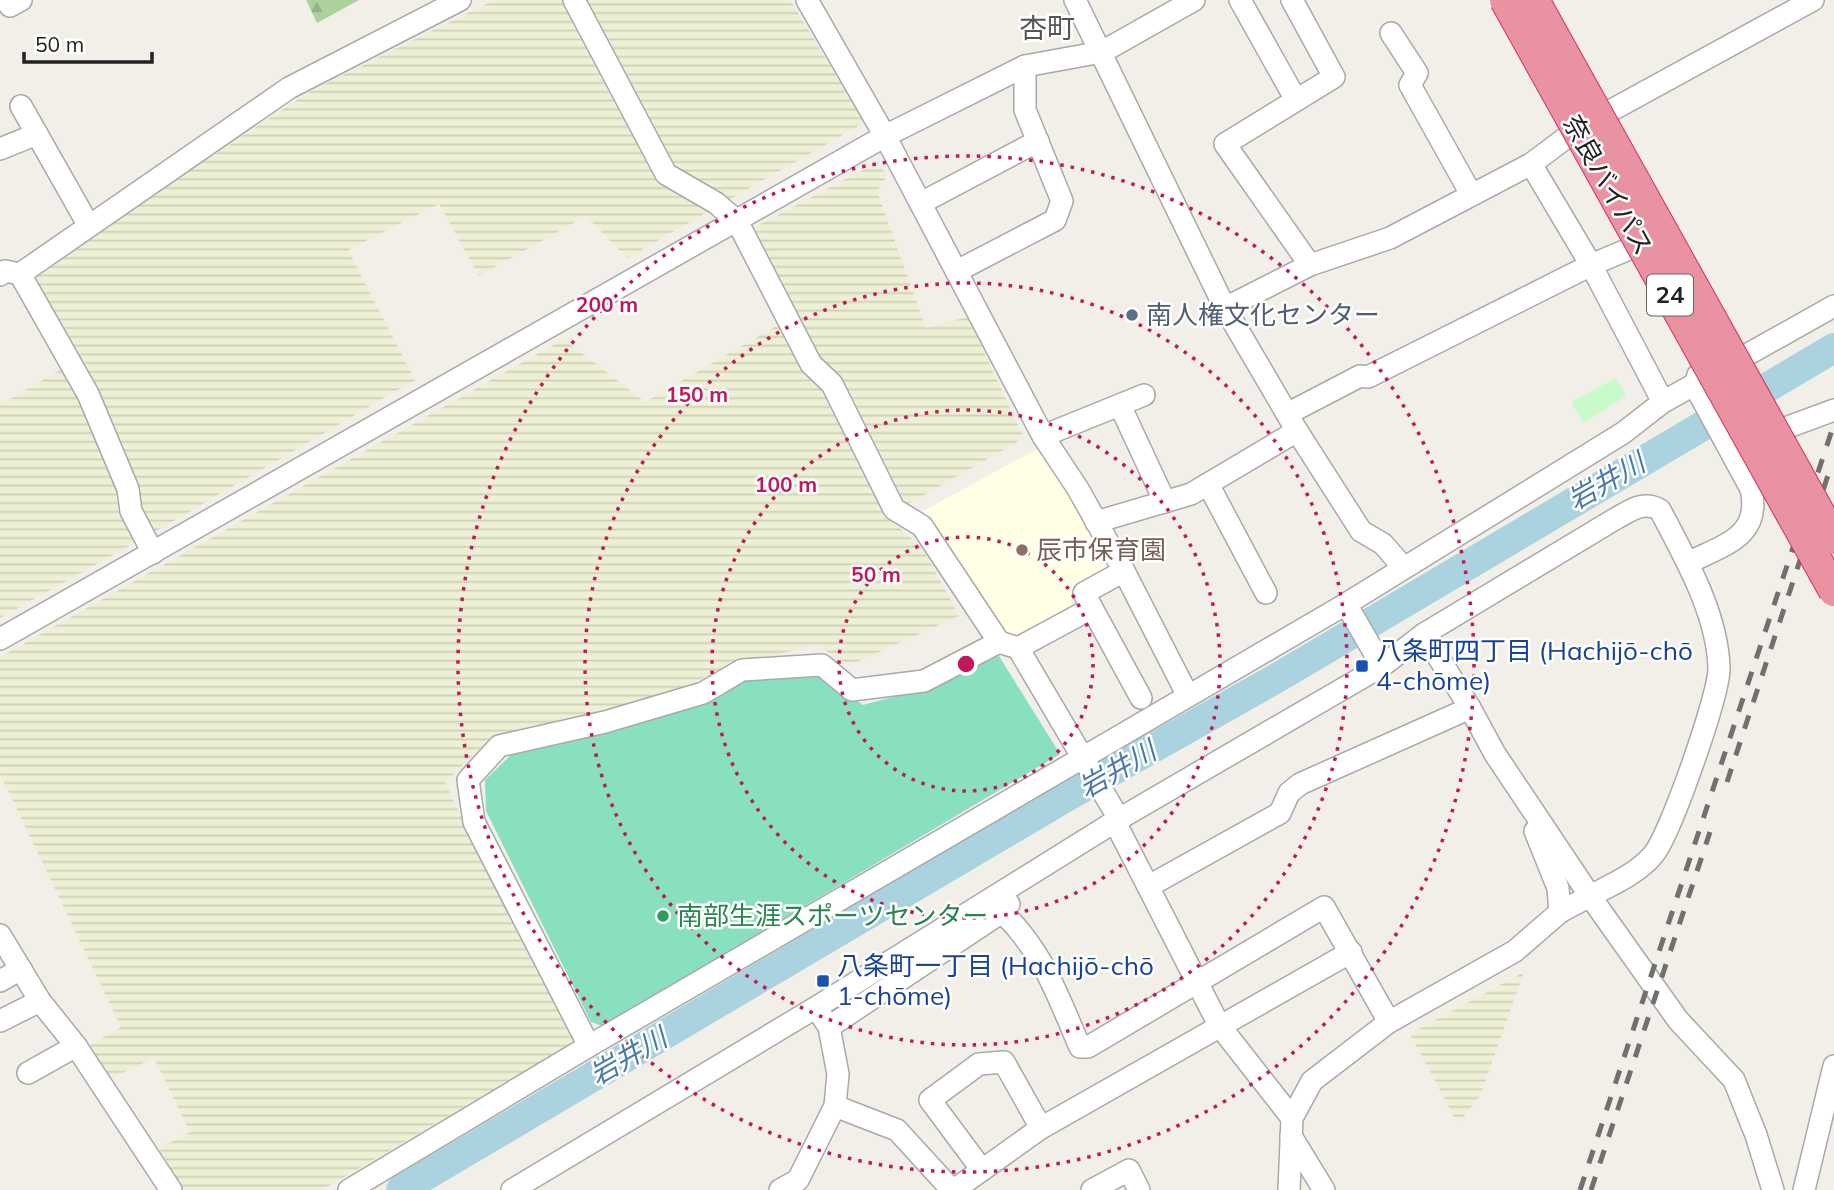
<svg xmlns="http://www.w3.org/2000/svg" width="1834" height="1190" viewBox="0 0 1834 1190" font-family="Mulish,'Noto Sans JP',sans-serif">
	<defs>
		<pattern id="farmland-rules" width="6" height="5" patternUnits="userSpaceOnUse" patternTransform="scale(1.75)"><rect width="6" height="5" fill="#eef0d5"/><path d="M0 2.5h6" fill="none" stroke="#ccceb7"/></pattern>
		<pattern id="forest-firs" width="22" height="20" patternUnits="userSpaceOnUse" patternTransform="scale(1.75)"><rect width="22" height="20" fill="#add19e"/><path d="M5 1l3.5 6h-7zM16 11l3.5 6h-7z" fill="#95b388"/></pattern>
	</defs>
	<rect width="100%" height="100%" fill="#f2efe9"/>
	<polygon fill="#ffffe5" points="1037,449 1074,500 1110,569 1077,586 1071,596 1072,606 1015,636 994,630 916,515"/>
	<g fill="url(#farmland-rules)">
		<polygon points="494,0 790,0 865,122 627,258 586,216 479,276 439,204 348,250 415,380 163,527 0,618 0,405 79,359 34,275 309,92"/>
		<polygon points="878,162 887,176 877,191 926,328 968,317 1024,438 887,516 923,549 959,616 850,665 816,645 732,665 659,698 492,737 445,782 479,855 575,1042 322,1190 183,1190 159,1148 190,1132 154,1058 109,1079 90,1045 121,1027 0,774 0,657 564,339 645,402 797,314 753,228"/>
		<polygon points="1524,972 1481,1094 1458,1124 1410,1034"/>
	</g>
	<polygon fill="url(#forest-firs)" points="306,0 359,0 317,23"/>
	<polygon fill="#c8facc" points="1616,378 1626,396 1583,423 1571,402"/>
	<polygon fill="#88e0be" points="999,656 1060,754 603,1026 591,1022 486,811 485,780 515,751 688,709 750,679 815,672 863,705 933,686"/>
	<g fill="none" stroke-linecap="round" stroke-linejoin="round">
		<polyline stroke="#aad3df" stroke-width="30" points="401,1190 1066,797 1282,675 1834,348"/>
		<defs>
			<g id="minor">
				<polyline points="7,0 10,6 21,0"/>
				<polyline points="574,0 666,174 716,203 737,221 811,364 832,384 894,509 922,526 999,642 1018,648 1119,819"/>
				<polyline points="807,0 885,136 1043,436 1078,489 1124,571 1188,696"/>
				<polyline points="1075,0 1225,308 1297,431 1361,531 1383,544 1403,567"/>
				<polyline points="1240,0 1296,100"/>
				<polyline points="1292,0 1334,77 1225,144 1310,265"/>
				<polyline points="1391,33 1417,73 1410,85 1471,194"/>
				<polyline points="21,106 89,226"/>
				<polyline points="0,149 37,134"/>
				<polyline points="1531,164 1591,265 1663,402"/>
				<polyline points="921,203 1038,141"/>
				<polyline points="957,271 1055,220 1062,201 1025,110 1025,66"/>
				<polyline points="20,274 88,394 128,489 131,511 153,553"/>
				<polyline points="0,275 5,271 20,274 289,88 460,0"/>
				<polyline points="1225,308 1310,265 1390,238 1531,164 1579,128 1813,0"/>
				<polyline points="1124,414 1165,502"/>
				<polyline points="1287,414 1360,376 1368,377 1591,265 1641,244"/>
				<polyline points="1043,436 1144,395"/>
				<polyline points="1764,436 1834,410"/>
				<polyline points="1208,484 1266,593"/>
				<polyline points="1096,522 1191,494 1297,431"/>
				<path d="M 1688,563 C 1723,545 1762,537 1751,489 L 1695,386 L 1698,375"/>
				<polyline points="1346,604 1382,666"/>
				<polyline points="1092,608 1141,698"/>
				<polyline points="0,639 885,136 1025,66 1102,52 1194,0"/>
				<polyline points="1018,648 1092,608 1084,593 1124,571"/>
				<polyline points="1115,822 1219,1025 1292,1118"/>
				<polyline points="1535,831 1558,888 1560,912"/>
				<polyline points="1149,886 1280,813 1289,793 1300,784 1470,708"/>
				<path d="M 1002,912 C 1043,951 1058,997 1080,1047 L 1088,1047 L 1324,907 L 1389,1022"/>
				<polyline points="0,935 40,1001 76,1046 171,1190"/>
				<polyline points="0,981 21,969"/>
				<polyline points="0,1021 40,1001"/>
				<polyline points="829,1027 1002,912 1009,904"/>
				<polyline points="589,1046 474,822 468,780 499,746 605,722 703,693 742,670 822,665 852,690 924,681 999,642"/>
				<polyline points="28,1073 76,1046"/>
				<polyline points="835,1106 897,1130 952,1190"/>
				<polyline points="1291,1136 1324,1190"/>
				<polyline points="982,1170 930,1100 979,1064 1004,1062 1041,1128"/>
				<polyline points="349,1190 589,1046 1346,604 1623,433 1663,402 1834,306"/>
				<path d="M 512,1190 L 815,1008 L 1119,819 L 1382,666 L 1424,634 L 1615,519 C 1630,511 1643,500 1660,510 C 1685,558 1718,614 1719,669 C 1719,695 1670,836 1653,855 C 1637,874 1611,885 1590,896 L 1678,1020 L 1734,1080 L 1756,1135 L 1773,1190"/>
				<polyline points="780,1190 798,1180 835,1106 838,1074 829,1027 821,1015"/>
				<polyline points="954,1190 1041,1128 1351,952"/>
				<polyline points="1092,1190 1129,1170 1139,1190"/>
				<polyline points="1289,1190 1292,1118 1312,1081 1389,1022 1515,951 1560,912 1590,896 1495,754 1470,708 1424,634"/>
				<polyline points="1804,1190 1834,1066"/>
			</g>
		</defs>
		<use href="#minor" stroke="#a9a9a9" stroke-width="24"/>
		<use href="#minor" stroke="#fff" stroke-width="21"/>
		<g stroke="#707070" stroke-width="5" stroke-dasharray="14 14" stroke-linecap="butt">
			<polyline points="1727,782 1832,463"/>
			<polyline points="1580,1190 1834,424"/>
			<polyline points="1591,1190 1710,832"/>
		</g>
		<defs>
			<g id="highway-bridge">
				<polyline points="1505,0 1834,591"/>
				<polyline points="1534,0 1834,539"/>
			</g>
		</defs>
		<use href="#highway-bridge" stroke="#dc2a67" stroke-width="32" stroke-linecap="butt"/>
		<use href="#highway-bridge" stroke="#e892a2" stroke-width="30"/>
	</g>
	<g fill="none" stroke="#c2185b" stroke-width="3.5" stroke-dasharray="3.5 7">
		<circle cx="966" cy="664" r="127"/>
		<circle cx="966" cy="664" r="254"/>
		<circle cx="966" cy="664" r="381"/>
		<circle cx="966" cy="664" r="508"/>
	</g>
	<circle fill="#5c6f8a" stroke="#fff" stroke-width="2.5" cx="1132" cy="315" r="7"/>
	<circle fill="#8d6e63" stroke="#fff" stroke-width="2.5" cx="1022" cy="550" r="7"/>
	<g fill="#1a4fb4" stroke="#fff" stroke-width="2.5">
		<rect x="1355" y="659" width="14" height="14" rx="3.5"/>
		<rect x="816" y="974" width="14" height="14" rx="3.5"/>
	</g>
	<circle fill="#2e9e5b" stroke="#fff" stroke-width="2.5" cx="663" cy="916" r="7"/>
	<g text-anchor="middle" stroke-width="5" stroke-linejoin="round" paint-order="stroke">
		<rect fill="#fff" stroke="#646464" stroke-width="2" x="1647" y="274.5" width="46" height="41" rx="5"/>
		<g font-size="24" font-weight="bold" fill="#222">
			<text x="1670" y="303">24</text>
		</g>
		<g font-size="26" fill="#222" stroke="#fff">
			<text transform="translate(1608 185) rotate(61)" y="9">奈良バイパス</text>
		</g>
		<g font-size="26" fill="#4e5e75" stroke="#fff" text-anchor="start">
			<text x="1146" y="324">南人権文化センター</text>
		</g>
		<g font-size="26" fill="#785e54" stroke="#fff" text-anchor="start">
			<text x="1036" y="559">辰市保育園</text>
		</g>
		<g font-size="26" fill="#164399" stroke="#fff" text-anchor="start">
			<text x="1376" y="660">八条町四丁目 (Hachijō-chō<tspan x="1376" dy="30">4-chōme)</tspan></text>
			<text x="837" y="975">八条町一丁目 (Hachijō-chō<tspan x="837" dy="30">1-chōme)</tspan></text>
		</g>
		<g font-size="26" fill="#27864d" stroke="#fff" text-anchor="start">
			<text x="677" y="925">南部生涯スポーツセンター</text>
		</g>
		<g font-size="28" fill="#555" stroke="#fff">
			<text x="1047" y="38">杏町</text>
		</g>
		<g font-size="28" font-style="italic" fill="#4a7aab" stroke="#fff">
			<text transform="translate(1606 481) rotate(-30)" y="10">岩井川</text>
			<text transform="translate(1117 769) rotate(-30)" y="10">岩井川</text>
			<text transform="translate(628 1056) rotate(-30)" y="10">岩井川</text>
		</g>
	</g>
	<circle cx="966" cy="664" r="10" fill="#c2185b" stroke="#fff" stroke-width="3.5"/>
	<g font-size="21" text-anchor="middle" font-weight="bold" fill="#c2185b" stroke="#fff" stroke-width="5" stroke-linejoin="round" paint-order="stroke">
		<text x="607" y="312">200 m</text>
		<text x="697" y="402">150 m</text>
		<text x="786" y="492">100 m</text>
		<text x="876" y="582">50 m</text>
	</g>
	<path d="M24 52v10h128v-10" fill="none" stroke="#222222" stroke-width="3.5"/>
	<text x="35" y="52" font-size="21" fill="#222222" stroke="#ffffff" stroke-width="5" paint-order="stroke">50 m</text>
</svg>
